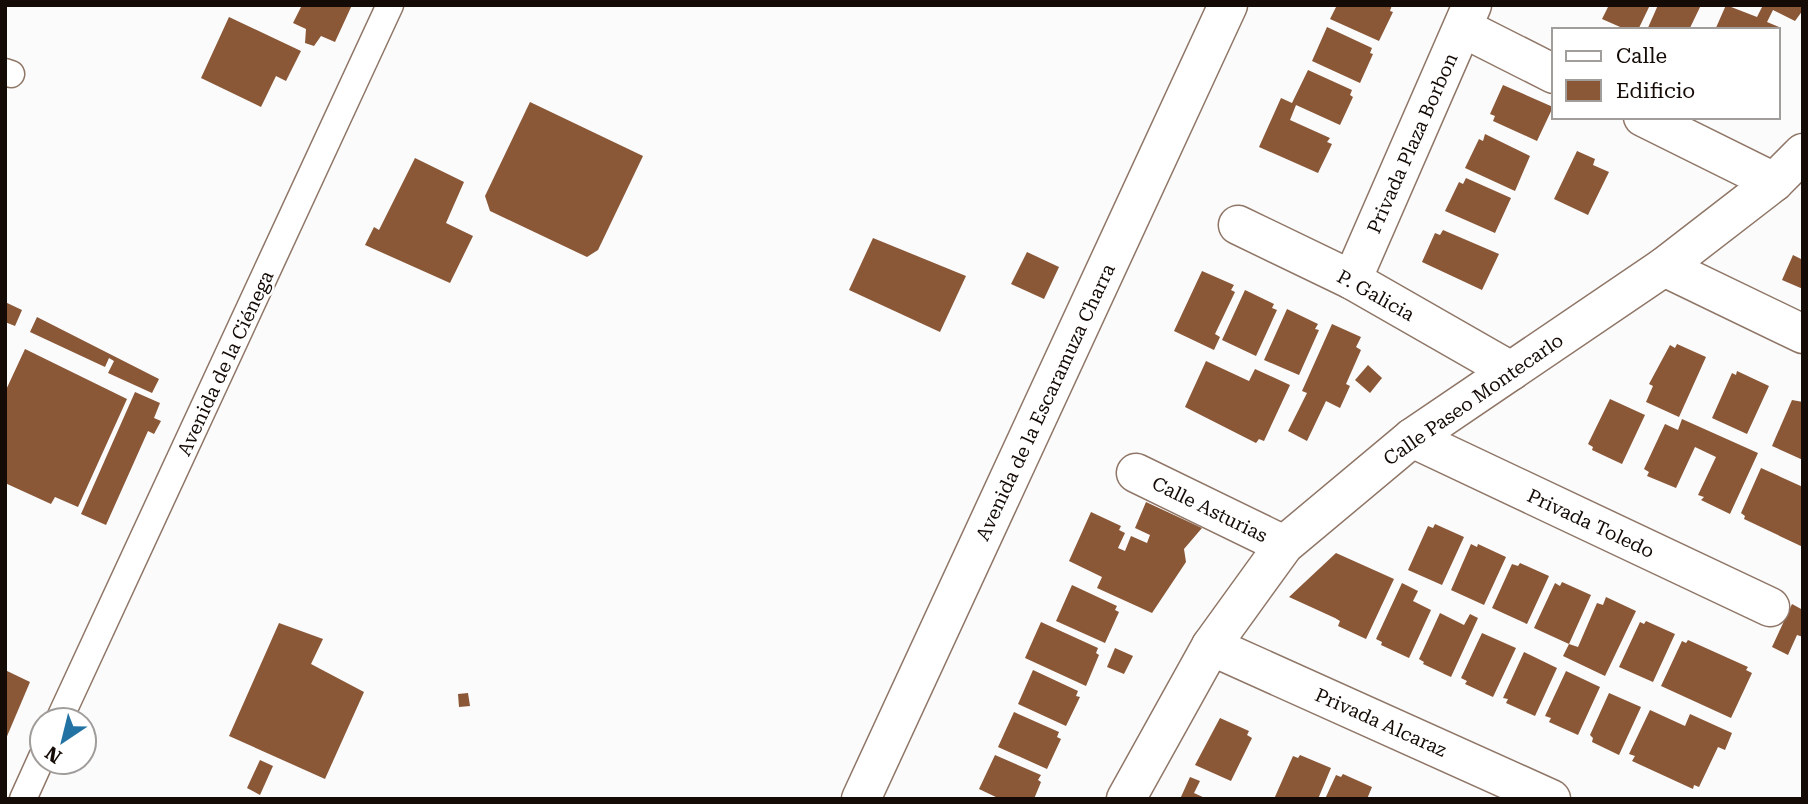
<svg xmlns="http://www.w3.org/2000/svg" width="1808" height="804" viewBox="0 0 1808 804" font-family="'Roboto Serif',serif">
	<rect width="100%" height="100%" fill="#fbfbfb"/>
	<g fill="#8a5737">
		<polygon points="302,5 352,5 335,42 321,36 314,46 305,43 306,29 293,23"/>
		<polygon points="1337,5 1392,5 1390,11 1393,12 1379,41 1330,19"/>
		<polygon points="1609,5 1650,5 1638,30 1627,30 1602,19"/>
		<polygon points="1658,5 1701,5 1689,30 1647,30"/>
		<polygon points="1726,5 1757,17 1763,5 1803,5 1803,10 1795,21 1773,10 1767,22 1779,27 1777,30 1715,30"/>
		<polygon points="229,17 301,51 286,81 276,76 261,107 201,78"/>
		<polygon points="1327,27 1372,48 1370,53 1373,54 1360,83 1312,61"/>
		<polygon points="1308,70 1352,90 1350,95 1353,97 1340,125 1296,105 1290,120 1330,138 1327,142 1332,144 1318,173 1259,147 1281,98 1292,103"/>
		<polygon points="1503,85 1553,107 1537,141 1493,121 1495,116 1490,114"/>
		<polygon points="530,102 643,156 598,250 587,257 490,211 485,196"/>
		<polygon points="1485,134 1530,156 1515,191 1465,168 1479,139 1483,141"/>
		<polygon points="1577,151 1595,159 1593,165 1609,172 1588,215 1554,199"/>
		<polygon points="415,158 464,182 446,223 473,236 450,283 365,245 374,227 379,230"/>
		<polygon points="1466,178 1511,198 1495,233 1445,211 1459,182 1463,184"/>
		<polygon points="1443,230 1499,254 1482,290 1422,262 1435,233 1440,235"/>
		<polygon points="873,238 966,276 940,332 849,290"/>
		<polygon points="1027,252 1059,267 1044,299 1011,284"/>
		<polygon points="1793,255 1803,260 1803,289 1782,280"/>
		<polygon points="1202,271 1234,285 1231,290 1235,292 1215,334 1220,337 1214,350 1174,331"/>
		<polygon points="1245,290 1274,304 1272,308 1277,310 1256,356 1222,340"/>
		<polygon points="5,302 22,310 15,326 5,322"/>
		<polygon points="1287,309 1318,324 1315,329 1319,330 1299,375 1264,360"/>
		<polygon points="37,317 159,379 152,393 108,373 114,361 109,358 105,367 30,332"/>
		<polygon points="1332,324 1361,337 1356,347 1361,350 1346,384 1350,386 1340,408 1326,401 1307,441 1288,431 1307,393 1302,391"/>
		<polygon points="1677,344 1706,357 1679,417 1646,402 1653,386 1649,384 1670,345 1675,348"/>
		<polygon points="25,349 127,399 78,507 55,497 51,504 5,483 5,392"/>
		<polygon points="1206,361 1249,381 1255,369 1290,385 1264,441 1259,439 1256,443 1185,407"/>
		<polygon points="1368,365 1382,378 1370,393 1355,380"/>
		<polygon points="1737,371 1769,386 1747,434 1712,418 1732,373 1736,375"/>
		<polygon points="135,392 160,403 154,418 161,421 154,434 148,431 106,525 81,514"/>
		<polygon points="1610,399 1645,415 1622,464 1592,450 1593,447 1588,444"/>
		<polygon points="1792,400 1803,402 1803,460 1772,446"/>
		<polygon points="1682,419 1758,453 1730,514 1701,500 1704,497 1698,495 1716,457 1695,447 1676,488 1647,476 1649,472 1644,469 1665,424 1678,430"/>
		<polygon points="1761,468 1803,487 1803,547 1744,519 1745,516 1741,513"/>
		<polygon points="1146,502 1202,528 1184,549 1186,562 1152,613 1097,588 1102,577 1069,561 1091,512 1121,526 1119,530 1125,533 1118,548 1125,551 1131,536 1147,543 1150,535 1135,528"/>
		<polygon points="1435,524 1464,537 1442,585 1408,570 1428,526 1433,528"/>
		<polygon points="1471,544 1477,547 1478,544 1506,557 1484,605 1451,590"/>
		<polygon points="1336,553 1394,579 1366,639 1338,626 1340,621 1335,618 1289,597"/>
		<polygon points="1520,563 1549,576 1527,624 1492,608 1512,564 1518,566"/>
		<polygon points="1562,582 1591,595 1569,644 1578,647 1597,603 1603,605 1606,597 1636,611 1605,676 1563,656 1569,644 1534,628 1555,583 1560,586"/>
		<polygon points="1402,583 1418,591 1413,601 1431,610 1409,658 1381,645 1382,642 1376,639"/>
		<polygon points="1072,585 1117,606 1115,610 1119,612 1105,643 1056,621"/>
		<polygon points="1792,604 1803,610 1803,637 1797,635 1788,655 1772,647"/>
		<polygon points="1440,613 1464,625 1470,614 1478,618 1451,677 1423,664 1424,662 1419,659"/>
		<polygon points="1646,621 1675,634 1653,682 1619,667 1640,622 1644,624"/>
		<polygon points="1041,622 1098,648 1096,653 1099,655 1086,686 1025,658"/>
		<polygon points="279,623 323,639 311,664 364,692 325,779 229,736"/>
		<polygon points="1482,633 1516,648 1493,697 1465,684 1467,681 1461,678"/>
		<polygon points="1688,640 1748,667 1746,670 1752,673 1731,718 1661,686 1682,641 1686,643"/>
		<polygon points="1115,648 1133,656 1124,674 1107,667"/>
		<polygon points="1524,652 1557,668 1535,716 1506,703 1508,699 1503,698"/>
		<polygon points="5,670 30,682 5,741"/>
		<polygon points="1033,670 1078,691 1076,696 1080,697 1066,726 1018,704"/>
		<polygon points="1566,671 1600,687 1578,735 1549,722 1551,718 1545,716"/>
		<polygon points="468,693 470,706 459,707 458,694"/>
		<polygon points="1609,693 1641,707 1619,755 1592,742 1593,738 1590,735"/>
		<polygon points="1650,710 1685,726 1690,714 1732,733 1725,750 1718,747 1699,787 1694,785 1693,789 1632,761 1635,756 1629,754"/>
		<polygon points="1014,712 1059,732 1057,737 1061,739 1047,769 998,747"/>
		<polygon points="1220,718 1249,731 1247,735 1252,738 1231,781 1195,765"/>
		<polygon points="995,755 1041,775 1038,780 1041,782 1034,799 1000,799 979,789"/>
		<polygon points="1300,755 1331,768 1318,799 1274,799 1293,756 1298,758"/>
		<polygon points="260,760 273,766 260,795 247,788"/>
		<polygon points="1343,774 1372,787 1367,799 1325,799 1336,775 1341,777"/>
		<polygon points="1190,777 1200,781 1194,793 1207,799 1180,799"/>
	</g>
	<g fill="none" stroke-linecap="round" stroke-linejoin="round">
		<defs>
			<g id="lane">
				<polyline points="5,72 11,74"/>
				<polyline points="59,720 390,5"/>
				<polyline points="23,799 42,757"/>
			</g>
			<g id="street">
				<polyline points="1463,28 1554,74"/>
				<polyline points="1643,117 1774,182"/>
				<polyline points="1238,225 1352,280 1511,371"/>
				<polyline points="1664,267 1803,334"/>
				<polyline points="1352,280 1472,5"/>
				<polyline points="1412,438 1770,607"/>
				<polyline points="1136,473 1284,545"/>
				<polyline points="1211,646 1551,799"/>
				<polyline points="861,799 1228,5"/>
				<polyline points="1126,799 1211,646 1284,545 1412,438 1664,267 1774,182 1803,153"/>
			</g>
		</defs>
		<use href="#lane" stroke="#8f7667" stroke-width="29"/>
		<use href="#street" stroke="#8f7667" stroke-width="41"/>
		<use href="#lane" stroke="#fff" stroke-width="26"/>
		<use href="#street" stroke="#fff" stroke-width="38"/>
	</g>
	<g text-anchor="middle" stroke-width="5" stroke-linejoin="round" paint-order="stroke">
		<g font-size="19" fill="#140b06" stroke="#fff">
			<text transform="translate(1412 143) rotate(-66)" y="7">Privada Plaza Borbon</text>
			<text transform="translate(1376 295) rotate(29)" y="7">P. Galicia</text>
			<text transform="translate(225 363) rotate(-65)" y="7">Avenida de la Ciénega</text>
			<text transform="translate(1473 399) rotate(-35)" y="7">Calle Paseo Montecarlo</text>
			<text transform="translate(1045 402) rotate(-65)" y="7">Avenida de la Escaramuza Charra</text>
			<text transform="translate(1210 509) rotate(26)" y="7">Calle Asturias</text>
			<text transform="translate(1591 523) rotate(25)" y="7">Privada Toledo</text>
			<text transform="translate(1381 722) rotate(24)" y="7">Privada Alcaraz</text>
		</g>
	</g>
	<rect width="1808" height="804" fill="none" stroke="#140b06" stroke-width="14"/>
	<rect x="1552" y="28" width="228" height="91" fill="#ffffff" stroke="#a19d9b" stroke-width="2"/>
	<rect x="1566" y="51" width="35" height="10" fill="#ffffff" stroke="#a19d9b" stroke-width="2"/>
	<text x="1616" y="63" font-size="21" fill="#140b06">Calle</text>
	<rect x="1566" y="80" width="35" height="21" fill="#8a5737" stroke="#a19d9b" stroke-width="2"/>
	<text x="1616" y="98" font-size="21" fill="#140b06">Edificio</text>
	<g transform="translate(63 741) rotate(215)"><circle r="33" fill="#ffffff" stroke="#a19d9b" stroke-width="2"/>
	<path d="M0-5L12 26L0 18L-12 26Z" fill="#2272a4"/>
	<text y="-10" font-size="19" font-weight="bold" text-anchor="middle" fill="#140b06">N</text>
	</g>
</svg>
